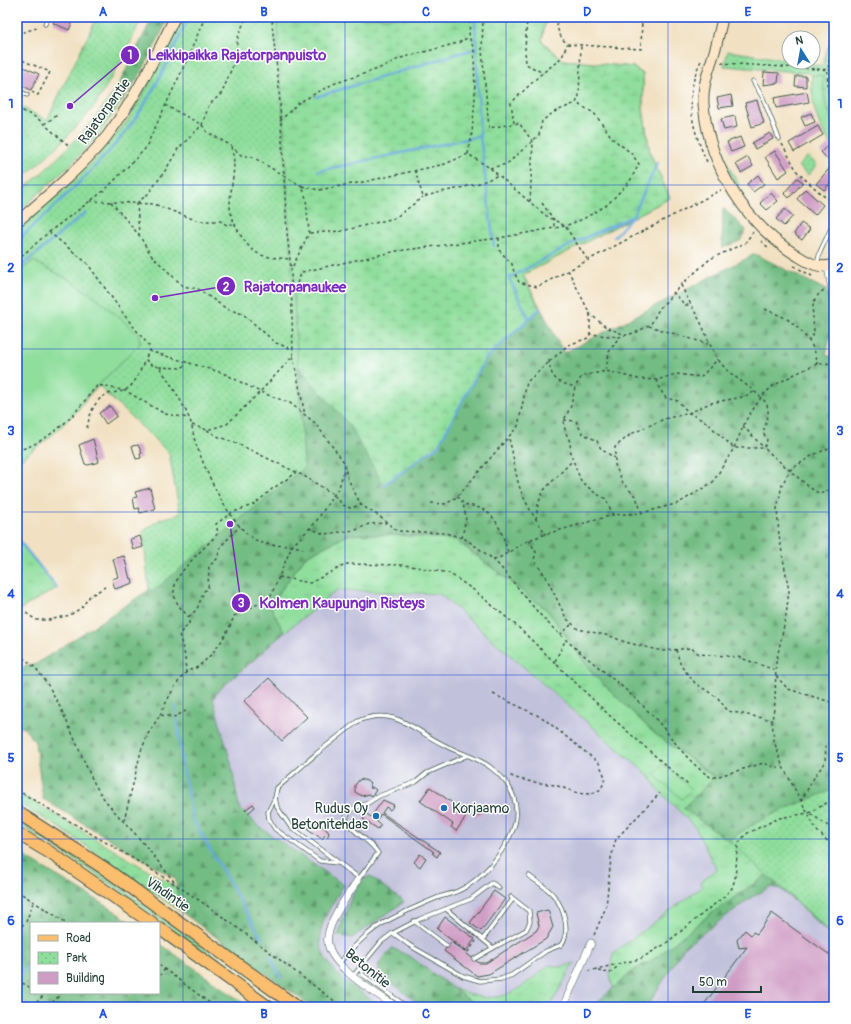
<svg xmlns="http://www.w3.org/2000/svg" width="851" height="1024" viewBox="0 0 851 1024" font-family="Pangolin,sans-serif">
	<defs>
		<pattern id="grass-tufts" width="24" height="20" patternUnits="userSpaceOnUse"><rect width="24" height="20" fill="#8fde9c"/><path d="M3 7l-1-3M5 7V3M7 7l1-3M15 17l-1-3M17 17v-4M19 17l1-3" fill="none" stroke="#7bbf87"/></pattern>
		<pattern id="forest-firs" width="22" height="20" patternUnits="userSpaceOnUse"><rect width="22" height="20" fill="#73bd84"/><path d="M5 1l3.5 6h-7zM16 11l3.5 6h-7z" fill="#5e9b6d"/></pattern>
		<pattern id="wetland-marsh" width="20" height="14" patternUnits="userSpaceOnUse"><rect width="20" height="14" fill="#8fde9c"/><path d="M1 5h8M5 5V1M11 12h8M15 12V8" fill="none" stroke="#7bbf87"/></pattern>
		<pattern id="park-dots" width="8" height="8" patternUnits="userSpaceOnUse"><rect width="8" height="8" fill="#8fde9c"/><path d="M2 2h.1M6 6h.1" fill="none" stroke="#7bbf87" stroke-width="1.8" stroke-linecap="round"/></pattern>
	</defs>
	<rect width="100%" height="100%" fill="#fff"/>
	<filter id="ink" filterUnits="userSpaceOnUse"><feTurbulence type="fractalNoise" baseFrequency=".025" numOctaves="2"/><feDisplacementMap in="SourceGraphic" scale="8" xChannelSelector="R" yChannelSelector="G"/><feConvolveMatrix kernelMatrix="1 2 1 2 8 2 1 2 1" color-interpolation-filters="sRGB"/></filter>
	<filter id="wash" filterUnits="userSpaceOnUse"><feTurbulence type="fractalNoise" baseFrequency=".012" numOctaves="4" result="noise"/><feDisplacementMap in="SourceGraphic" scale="16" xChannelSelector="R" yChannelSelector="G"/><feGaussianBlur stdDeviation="0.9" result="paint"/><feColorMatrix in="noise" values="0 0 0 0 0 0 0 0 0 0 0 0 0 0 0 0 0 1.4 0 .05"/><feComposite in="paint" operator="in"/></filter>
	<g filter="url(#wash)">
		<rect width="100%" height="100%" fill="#f1e1c2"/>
		<g fill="#c2c1dc">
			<polygon points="337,590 440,594 651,777 658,790 695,827 716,869 701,882 702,887 613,953 610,973 613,989 594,1005 622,1007 383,1007 343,980 330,966 322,951 320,935 328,912 344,885 258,826 239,807 231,763 213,699 218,691 284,633"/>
			<polygon points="770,887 781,889 834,938 834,1007 647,1007 684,947 752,897"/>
		</g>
		<g fill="url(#grass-tufts)" stroke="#578e68">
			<path d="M 117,88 L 122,101 L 96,138 L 68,167 L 17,213 L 17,195 C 56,161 88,131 117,88 Z"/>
			<polygon points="712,125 715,125 725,160 739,185 736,187 720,153"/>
			<polygon points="350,534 398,535 456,540 548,611 594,675 654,733 715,778 684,808 729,841 743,829 808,847 709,915 654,959 634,970 613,989 610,973 613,953 702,887 701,882 716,869 695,827 658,790 650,777 440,594 337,590 284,633 270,605 306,556"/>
			<polygon points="17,538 57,588 17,611"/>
			<polygon points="17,792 177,888 179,910 60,828 17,803"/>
			<polygon points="17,821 104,876 222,961 220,964 103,879 17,823"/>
			<path d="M 574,963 L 553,1001 L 545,1007 L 468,1007 L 470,1001 L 454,988 C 498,1009 516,993 549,965 L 562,967 Z"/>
		</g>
		<g fill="url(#forest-firs)" stroke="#497d5c">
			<polygon points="153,17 169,17 141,73 122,101 117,88"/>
			<path d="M 183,17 L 546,17 L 542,41 L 563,60 L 633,67 L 643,74 L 643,109 L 650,153 L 670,198 L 523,275 L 564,353 L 755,254 L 826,290 L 834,322 L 826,354 L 834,359 L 834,789 C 798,805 759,816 729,841 L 683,808 L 715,777 L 654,733 L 594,675 L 548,611 L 456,540 L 398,535 L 350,534 L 306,556 L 270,605 L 284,633 L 218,691 L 213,699 L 231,763 L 239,807 L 258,826 L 344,885 C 336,898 327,911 322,926 C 311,966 355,988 383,1007 L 312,1007 L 179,910 L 176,879 L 43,799 L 35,742 L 24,728 L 17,726 L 17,669 L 36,664 L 149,590 L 153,591 L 143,531 L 161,519 L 249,511 L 106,394 L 17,231 L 74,181 L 98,156 L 128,120 L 166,53 Z"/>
			<polygon points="723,208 746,230 740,241 722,248"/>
			<polygon points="808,847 834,874 834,938 781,889 770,887 752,897 684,947 647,1007 594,1005 634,970 654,959 709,915"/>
			<polygon points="17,852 112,909 131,923 31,923 31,993 159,993 159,943 249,1007 17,1007"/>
			<path d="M 370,876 L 404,902 L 352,938 L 338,936 C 343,919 353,883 370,876 Z"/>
			<polygon points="392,948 411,957 462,995 470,1001 468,1007 423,1007 387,979 379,971 378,965"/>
		</g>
		<polygon fill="url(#wetland-marsh)" stroke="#578e68" points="216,17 546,17 542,41 563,60 633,67 643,74 643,109 650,153 670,198 523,275 540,309 486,358 438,446 384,485 349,425 285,351"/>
		<g fill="url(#park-dots)" stroke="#578e68">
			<polygon points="97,17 142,17 124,56 94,107 61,143 17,183 17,105 47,120"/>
			<path d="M 183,17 L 277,17 L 304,467 L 153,591 L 149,590 L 143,531 L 161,519 L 180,514 L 169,453 L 99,386 C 89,393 84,403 76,411 C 58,430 38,446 17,462 L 17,231 L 74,181 L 98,156 L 128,120 L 166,53 Z"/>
			<path d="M 834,36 L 834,147 C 816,126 811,102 812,75 L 809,73 L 724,66 L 728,51 L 789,60 L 789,62 L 823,66 L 826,51 Z"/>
			<polygon points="808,156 817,165 808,175 798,166"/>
			<path d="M 834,789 L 834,935 L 729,841 C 759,816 798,805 834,789 Z"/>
		</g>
		<g fill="#8fde9c" stroke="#578e68">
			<path d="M 812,75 L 823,76 L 825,103 L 834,123 L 834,147 C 816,126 811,102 812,75 Z"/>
			<polygon points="33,261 66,278 97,298 139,335 140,344 87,396 78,410 50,437 17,462 17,274"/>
			<polygon points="663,764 692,789 682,799 654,775"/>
		</g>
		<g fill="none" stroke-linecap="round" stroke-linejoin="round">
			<g stroke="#69aadd" stroke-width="2.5">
				<polyline points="316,97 477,48"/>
				<polyline points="480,136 494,246"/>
				<polyline points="318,171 480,136 475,17"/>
				<polyline points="614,237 633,216 658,162"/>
				<path d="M 17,241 C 55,206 94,172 126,131 C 153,97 170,56 189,17"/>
				<polyline points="17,270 85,213"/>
				<polyline points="529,319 509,278 576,242 633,216"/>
				<polyline points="384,485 438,446 486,358 540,309"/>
				<polyline points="17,538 57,588"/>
				<polyline points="176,706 182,763 193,820 262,939"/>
				<polyline points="109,923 111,922"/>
				<polyline points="270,956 281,978"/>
				<polyline points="17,980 26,968 31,965"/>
			</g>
		</g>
		<g id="blocks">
			<g fill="#cf9cc4">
				<polygon points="56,17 75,17 69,30 53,23"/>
				<polygon points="17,64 39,74 31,90 17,83"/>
				<polygon points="764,72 779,73 778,83 763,85"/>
				<polygon points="796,76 806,76 806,87 795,86"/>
				<polygon points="807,92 809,102 776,108 774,98"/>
				<polygon points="731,95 733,106 719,108 717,98"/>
				<polygon points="757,100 764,123 752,127 745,103"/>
				<polygon points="811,113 815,122 805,126 801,117"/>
				<polygon points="735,116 737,127 724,130 721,119"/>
				<polygon points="818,126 823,135 794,152 789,143"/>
				<polygon points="770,133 773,139 755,149 752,143"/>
				<polygon points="740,137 744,147 731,152 727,142"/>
				<polygon points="829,144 834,149 834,154 828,160 821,152"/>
				<polygon points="775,151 788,171 778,178 765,157"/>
				<polygon points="748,157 753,166 741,173 736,164"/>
				<polygon points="834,163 834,179 824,190 816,184"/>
				<polygon points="758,175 764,184 753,192 747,184"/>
				<polygon points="797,178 803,182 789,198 784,193"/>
				<polygon points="805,189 823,205 815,215 797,199"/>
				<polygon points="771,193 778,201 767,210 760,203"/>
				<polygon points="785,209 793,216 784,226 776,219"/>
				<polygon points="801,223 810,229 802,240 794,234"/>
				<polygon points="110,406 117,416 106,424 99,413"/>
				<polygon points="93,439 99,462 88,465 85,464 79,445"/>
				<polygon points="138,445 142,453 140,454 141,458 136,459 132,446"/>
				<polygon points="150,488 155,509 140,513 139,508 135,509 133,498 137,497 135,492"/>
				<polygon points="140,536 143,547 133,550 130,539"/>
				<polygon points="124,556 130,579 132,578 133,583 115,589 112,579 118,577 113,559"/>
				<polygon points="269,678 307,717 282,741 244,701"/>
				<polygon points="360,779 367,781 370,784 371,789 372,787 376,790 372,796 369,794 362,796 355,792 355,785"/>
				<polygon points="430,787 468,814 456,831 451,827 453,824 420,801"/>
				<polygon points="383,800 394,805 390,810 386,807 382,813 440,852 437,857 432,853 434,852 381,814 376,821 381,825 378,829 363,819 367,814 371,817"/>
				<polygon points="253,804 255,807 248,813 245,810"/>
				<polygon points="479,808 482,813 475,817 473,811"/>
				<polygon points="314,820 328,831 329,834 327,837 325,835 322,839 308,829"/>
				<polygon points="420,854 426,858 420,867 414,862"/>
				<polygon points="494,891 505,899 481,931 470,923"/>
				<polygon points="548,910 553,927 546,939 489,974 477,976 444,951 451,942 479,963 486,963 536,931 539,926 536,913"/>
				<polygon points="772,913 834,958 834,1007 702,1007 747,947 739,948 737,940 745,930 751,935 753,932 757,934"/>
				<polygon points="445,917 475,939 466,951 437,929"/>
			</g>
		</g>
	</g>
	<g filter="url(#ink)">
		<use href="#blocks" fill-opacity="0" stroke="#3e5649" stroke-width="1"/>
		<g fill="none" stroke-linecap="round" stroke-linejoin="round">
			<defs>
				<g id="lane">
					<polyline points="45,24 48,17"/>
					<polyline points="753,81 763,98 779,139"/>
					<polyline points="17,90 27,95"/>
					<polyline points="817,265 820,252 834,222"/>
					<polyline points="275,798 268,812 269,819 275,829 320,861 338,863"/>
					<path d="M 358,880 L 378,853 C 370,840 355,834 346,821 L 347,815 L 352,809 L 368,803 L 379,796 L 416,782 L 427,773 L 466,756"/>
					<polyline points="446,909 493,948 526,930 530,922 529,911 511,897"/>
					<polyline points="414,921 447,946"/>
					<path d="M 393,933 L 409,945 L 463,976 L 480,981 L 501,979 L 512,975 L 546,951 L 561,945 C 571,932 564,908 554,896 C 548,888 537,882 529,876"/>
					<polyline points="483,939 513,899"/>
					<polyline points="474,959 493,948"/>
					<path d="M 339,963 C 354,947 368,931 387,921 C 404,912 422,904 439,897 C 447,895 455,893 462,889 C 483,878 500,856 510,836 C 524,810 513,783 490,767 C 477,757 458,753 444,745 C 413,730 395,706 358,721 L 316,754 L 277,788 L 275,798 L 277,807 L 290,826 L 359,878"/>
					<polyline points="360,968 363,975 407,1007"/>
					<polyline points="353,976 381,942 393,933 420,919 471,899 492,883 499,888"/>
				</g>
				<g id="street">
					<polyline points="828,267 834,302"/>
					<path d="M 357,881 C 347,897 332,915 328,935 C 322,963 377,994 397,1007"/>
					<polyline points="563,1007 591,943"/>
				</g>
				<g id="secondary">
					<path d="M 723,17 C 720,28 718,39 715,50 C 709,70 701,87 704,109 C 710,167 747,226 798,256 C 809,263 821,270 834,264"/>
					<path d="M 17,222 C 48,195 81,168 107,136 C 135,99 155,58 175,17"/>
				</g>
				<g id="primary">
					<polyline points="17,812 107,870 297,1007"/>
					<polyline points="17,833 49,852 152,923"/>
					<polyline points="159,928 268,1007"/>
				</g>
			</defs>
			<use href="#lane" stroke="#3e5649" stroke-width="5"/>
			<use href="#street" stroke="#3e5649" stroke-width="8"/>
			<use href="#secondary" stroke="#3e5649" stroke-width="12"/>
			<use href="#primary" stroke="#3e5649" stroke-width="14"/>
			<g stroke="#3e5649" stroke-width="1.5" stroke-dasharray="3 3" stroke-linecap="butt">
				<polyline points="483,17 482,50 489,128 519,123 533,142 530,202"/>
				<polyline points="527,17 525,50 526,64 543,73"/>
				<path d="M 557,17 C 556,28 559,36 567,44 L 641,49 L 642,17"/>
				<polyline points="17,34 40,27"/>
				<path d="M 834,48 C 825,67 826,89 834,109"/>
				<polyline points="17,58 50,72 38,95 32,92"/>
				<path d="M 701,61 C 683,96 692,130 708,164"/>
				<polyline points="721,63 832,70 834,69"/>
				<polyline points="165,105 202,125 207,132 230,145 241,155 253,157 284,176 287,233 291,269"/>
				<polyline points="17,108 37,118 68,145"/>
				<polyline points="280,121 298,103 333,84 378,69 401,58 458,43 469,37"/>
				<polyline points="514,123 511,103 540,75 558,61 563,55 567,44"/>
				<polyline points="44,124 59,114"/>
				<polyline points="782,144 798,173 834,205"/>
				<path d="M 231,147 C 238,165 230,186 230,205 C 230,220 245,248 259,254 C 268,258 280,258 290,259"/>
				<polyline points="468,154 472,133 475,98 474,49 469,37 470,17"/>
				<polyline points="490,168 507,164 539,135 542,121 554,112 576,103 579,96 581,45"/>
				<path d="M 415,170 L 423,197 C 451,188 471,189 498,175"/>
				<polyline points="302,186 319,190 368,181 445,164 468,154 490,168 545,215 565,226 587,259"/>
				<polyline points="90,201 154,204 198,221 220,221 227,225 233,224"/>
				<polyline points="111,202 139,235 151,255 183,286 198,289 227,309 243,314 276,343 292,349"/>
				<polyline points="137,203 148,194 165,171 178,149 202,125 209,105 222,93 233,65 238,37 246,17"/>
				<polyline points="137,203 139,235"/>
				<polyline points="542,203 554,220 554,228"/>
				<path d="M 49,232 L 87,263 L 125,316 L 149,346 L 150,350 L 145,359 L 151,365 L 159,367 C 171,384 182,401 190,420 C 193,428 193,436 196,444 C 207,474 227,521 254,539 C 271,550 287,542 304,549"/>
				<polyline points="310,233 342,231 395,218 423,197"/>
				<polyline points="499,238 499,250 512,264 514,272 519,282 537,287 721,190"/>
				<polyline points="761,241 770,249"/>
				<polyline points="17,260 49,232 105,190 145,149 186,62 205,17"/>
				<polyline points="794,266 812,276"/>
				<polyline points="568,270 590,314 606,327 625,335"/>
				<path d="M 681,285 C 687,298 694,310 701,323 C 709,340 712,355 726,369 C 735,378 764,396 767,405 C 770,414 766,424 763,432 L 767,440 L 764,448"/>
				<polyline points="673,292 685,305 690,305"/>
				<polyline points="292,294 302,272 397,251 499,238 565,226 583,219 607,205 630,181 639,164 631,153 613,139 594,113 576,103"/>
				<path d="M 765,309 C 773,313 784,316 791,322 C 803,332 817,347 817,364"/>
				<polyline points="590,314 590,334"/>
				<polyline points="649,326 708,344"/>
				<path d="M 808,341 L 814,334 C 814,317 807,301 824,290"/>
				<polyline points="149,351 223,373 260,392 290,403 315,423 344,462 347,477 361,505"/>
				<polyline points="293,356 305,415"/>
				<path d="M 549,360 C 551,380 557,382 575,387"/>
				<polyline points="159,367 182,368 187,362"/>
				<polyline points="606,370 609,352 619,337"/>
				<polyline points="657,380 659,388 666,398 678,401 689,413 706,422 734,448 764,448 809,487 820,494 834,488"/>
				<polyline points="564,420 576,421 582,433 597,441 601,449 615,458"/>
				<polyline points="192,425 207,430 227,424 260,392 293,356 291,270 309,233 306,198 302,186 284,176 279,88 272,24 273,17"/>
				<polyline points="743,426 764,448"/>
				<path d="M 87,428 C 90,413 95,396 112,393 C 117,392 124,392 127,389 C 137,382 140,370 145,360"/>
				<polyline points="207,430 217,436 238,444 304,476 333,494 343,505 350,508 361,505 379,516 397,531 445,533 457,536 467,540 493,559 499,558 529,540 546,534 613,515 642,513 679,503 713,482 734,448 746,420 762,396 773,386 795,374 817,364 834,363"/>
				<path d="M 509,439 C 513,452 514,465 517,478 C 522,499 534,517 546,534"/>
				<polyline points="834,446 813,455 790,470 782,485 777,509 779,536 789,591 786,616 776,663 775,703 772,720 774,741 782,765 817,831 834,847"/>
				<path d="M 17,450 C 35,448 67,424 78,409 C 85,401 90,393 98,385 L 126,391 L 165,414 L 189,418"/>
				<path d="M 457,497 L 461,499 L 463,504 C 469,506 476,506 482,509 C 498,516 503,537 508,552"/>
				<polyline points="431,503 446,504 457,497 518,426 527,382 568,345 588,338 590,334 619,337 637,332 651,324 659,309 681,285 710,259 745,243 753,232"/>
				<polyline points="642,513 636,497 623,483 615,465 615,447 631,434 664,419 689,413 710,403 743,397 754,392"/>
				<polyline points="613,515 606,499 595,493 581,481 571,455 570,442 565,431 564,420 571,406 575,387 582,376 606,371 638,379 657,380 676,374 701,377 718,359"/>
				<polyline points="536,519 538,504 544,490 573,460"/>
				<polyline points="309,528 324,534 356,530 369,524 386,523"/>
				<polyline points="462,538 466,517 463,504"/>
				<polyline points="529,540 536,552 534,560 546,577 566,618 578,629 610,636 625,642 662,651 691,648 699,654 738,657 775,670"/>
				<path d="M 493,559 C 514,581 532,608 553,628 C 583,657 618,680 647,710 C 670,732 684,761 712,778 L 764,763 L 776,768 L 782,765"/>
				<polyline points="279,577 310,583 347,564 405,565 449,573 475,591 518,627 609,715 688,785"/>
				<polyline points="26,613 36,620 49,620 70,615 81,608 90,596 105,587"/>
				<polyline points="189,617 197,609 204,591 208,588 209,566 217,559 221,546 240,526"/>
				<polyline points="560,635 572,624"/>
				<polyline points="676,650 681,666 695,683 718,698 728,711 772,720"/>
				<path d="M 17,656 C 51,663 80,760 97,788 C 108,807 124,821 138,837 C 151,852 163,868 176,884"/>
				<polyline points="555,661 566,639"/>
				<path d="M 186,673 L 185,656 L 179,634 L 189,624 L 189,617 C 182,610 173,601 174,590 C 176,570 206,548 218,533 L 216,524 L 231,513 L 255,504 L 272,489 L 296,473"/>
				<polyline points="776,676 788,689 834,703"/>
				<path d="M 493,694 L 543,718 L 599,763 L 605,777 C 604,783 602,790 596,792 C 583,798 567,788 554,785 C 538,782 523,782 509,775"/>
				<path d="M 160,715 C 165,704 177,680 186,673 C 189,669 196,669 199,666 C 215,653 228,634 234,616 L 270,598 L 292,546 L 315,523 L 339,487 L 345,468"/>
				<path d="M 17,790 C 70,822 124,852 176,885 C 234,922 287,967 343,1007"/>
				<polyline points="801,801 816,774 825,763 826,745 834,737"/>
				<polyline points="811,814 834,830"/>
				<polyline points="124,821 141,751 148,734 160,715 174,717 186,711"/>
				<polyline points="17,891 67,923"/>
				<polyline points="17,930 26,922 33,903"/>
				<polyline points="594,935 606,907 611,858 616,839 660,793"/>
				<polyline points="453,943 467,953 476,941"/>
				<polyline points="159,965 215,1007"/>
				<polyline points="588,971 640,959 665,944 726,895 732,888 735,879 738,844 746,834 779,818 809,813 834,799"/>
				<polyline points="598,971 610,973 617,967"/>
				<polyline points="159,976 165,969"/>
				<polyline points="17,980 31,988"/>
				<polyline points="32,1007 46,993"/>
				<polyline points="48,1007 62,993"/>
			</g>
			<use href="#lane" stroke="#fff" stroke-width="3.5"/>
			<use href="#street" stroke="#fff" stroke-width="7"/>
			<use href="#secondary" stroke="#fde5c5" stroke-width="10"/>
			<use href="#primary" stroke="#fbbd6e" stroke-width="12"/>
		</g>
	</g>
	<path fill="none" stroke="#1d4ed8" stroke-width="1" stroke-opacity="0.55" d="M 183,17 L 183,1007M 345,17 L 345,1007M 506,17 L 506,1007M 668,17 L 668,1007M 17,185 L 834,185M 17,349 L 834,349M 17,512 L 834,512M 17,675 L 834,675M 17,839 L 834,839"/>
	<g fill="#1f6fb2" stroke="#fff" stroke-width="1.5">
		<circle cx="444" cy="808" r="4"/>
		<circle cx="376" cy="816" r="4"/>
	</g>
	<g text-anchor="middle" stroke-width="3" stroke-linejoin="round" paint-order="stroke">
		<g font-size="14" fill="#1f3d34" stroke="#fff">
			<text transform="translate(104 111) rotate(-54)" y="5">Rajatorpantie</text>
			<text transform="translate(168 894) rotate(35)" y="5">Vihdintie</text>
			<text transform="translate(368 968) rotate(39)" y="5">Betonitie</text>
		</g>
		<g font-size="14" fill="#1f3d34" stroke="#fff" text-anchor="end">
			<text x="368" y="813">Rudus Oy<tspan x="368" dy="16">Betonitehdas</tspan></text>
			<text x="452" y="813" text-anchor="start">Korjaamo</text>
		</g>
	</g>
	<path fill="none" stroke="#7b2cbf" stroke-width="1.5" d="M70 106L130 55M155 298L226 286M230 524L241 603"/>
	<g fill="#7b2cbf" stroke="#fff" stroke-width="1.5">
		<circle cx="70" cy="106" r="4"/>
		<circle cx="155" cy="298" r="4"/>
		<circle cx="230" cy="524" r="4"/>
		<circle cx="130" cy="55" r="10"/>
		<circle cx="226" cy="286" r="10"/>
		<circle cx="241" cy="603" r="10"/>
	</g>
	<g font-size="12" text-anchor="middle" font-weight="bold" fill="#fff">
		<text x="130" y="59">1</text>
		<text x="226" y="291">2</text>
		<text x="241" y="607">3</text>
	</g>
	<g font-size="15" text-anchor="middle" font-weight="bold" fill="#7b2cbf" stroke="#fff" stroke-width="3" stroke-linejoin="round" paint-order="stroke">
		<text x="237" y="60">Leikkipaikka Rajatorpanpuisto</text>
		<text x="295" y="292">Rajatorpanaukee</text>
		<text x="342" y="608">Kolmen Kaupungin Risteys</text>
	</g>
	<rect width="851" height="1024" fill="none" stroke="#fff" stroke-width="44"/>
	<rect x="30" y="922" width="130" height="72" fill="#ffffff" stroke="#a5b1ae"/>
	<rect x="38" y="935" width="20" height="6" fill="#fbbd6e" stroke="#a5b1ae"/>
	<text x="66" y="942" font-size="12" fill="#1f3d34">Road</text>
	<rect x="38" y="952" width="20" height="12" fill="url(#park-dots)" stroke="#a5b1ae"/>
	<text x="66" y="962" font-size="12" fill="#1f3d34">Park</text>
	<rect x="38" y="972" width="20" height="12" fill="#cf9cc4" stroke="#a5b1ae"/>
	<text x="66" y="982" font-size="12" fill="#1f3d34">Building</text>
	<g transform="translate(801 50) rotate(349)"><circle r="19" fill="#ffffff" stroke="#a5b1ae"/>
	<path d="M0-3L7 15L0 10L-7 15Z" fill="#1f6fb2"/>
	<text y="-6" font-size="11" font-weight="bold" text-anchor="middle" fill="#1f3d34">N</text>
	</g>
	<path d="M693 986v6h68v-6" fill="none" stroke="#1f3d34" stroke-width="2"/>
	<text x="699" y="986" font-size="12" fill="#1f3d34" stroke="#ffffff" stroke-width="3" paint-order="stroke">50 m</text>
	<rect x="22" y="22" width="807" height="980" fill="none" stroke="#1d4ed8" stroke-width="1.5"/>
	<g font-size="13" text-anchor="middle" font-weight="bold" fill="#1d4ed8">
		<text x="103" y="16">A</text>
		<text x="264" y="16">B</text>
		<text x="426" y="16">C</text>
		<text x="587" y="16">D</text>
		<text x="748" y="16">E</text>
		<text x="11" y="108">1</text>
		<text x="840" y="108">1</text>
		<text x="11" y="272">2</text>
		<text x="840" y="272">2</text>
		<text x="11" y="435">3</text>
		<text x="840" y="435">3</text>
		<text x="11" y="598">4</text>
		<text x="840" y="598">4</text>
		<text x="11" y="762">5</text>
		<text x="840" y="762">5</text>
		<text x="11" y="925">6</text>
		<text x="840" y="925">6</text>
		<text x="103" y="1018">A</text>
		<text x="264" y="1018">B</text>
		<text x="426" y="1018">C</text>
		<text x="587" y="1018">D</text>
		<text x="748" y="1018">E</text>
	</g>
</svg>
